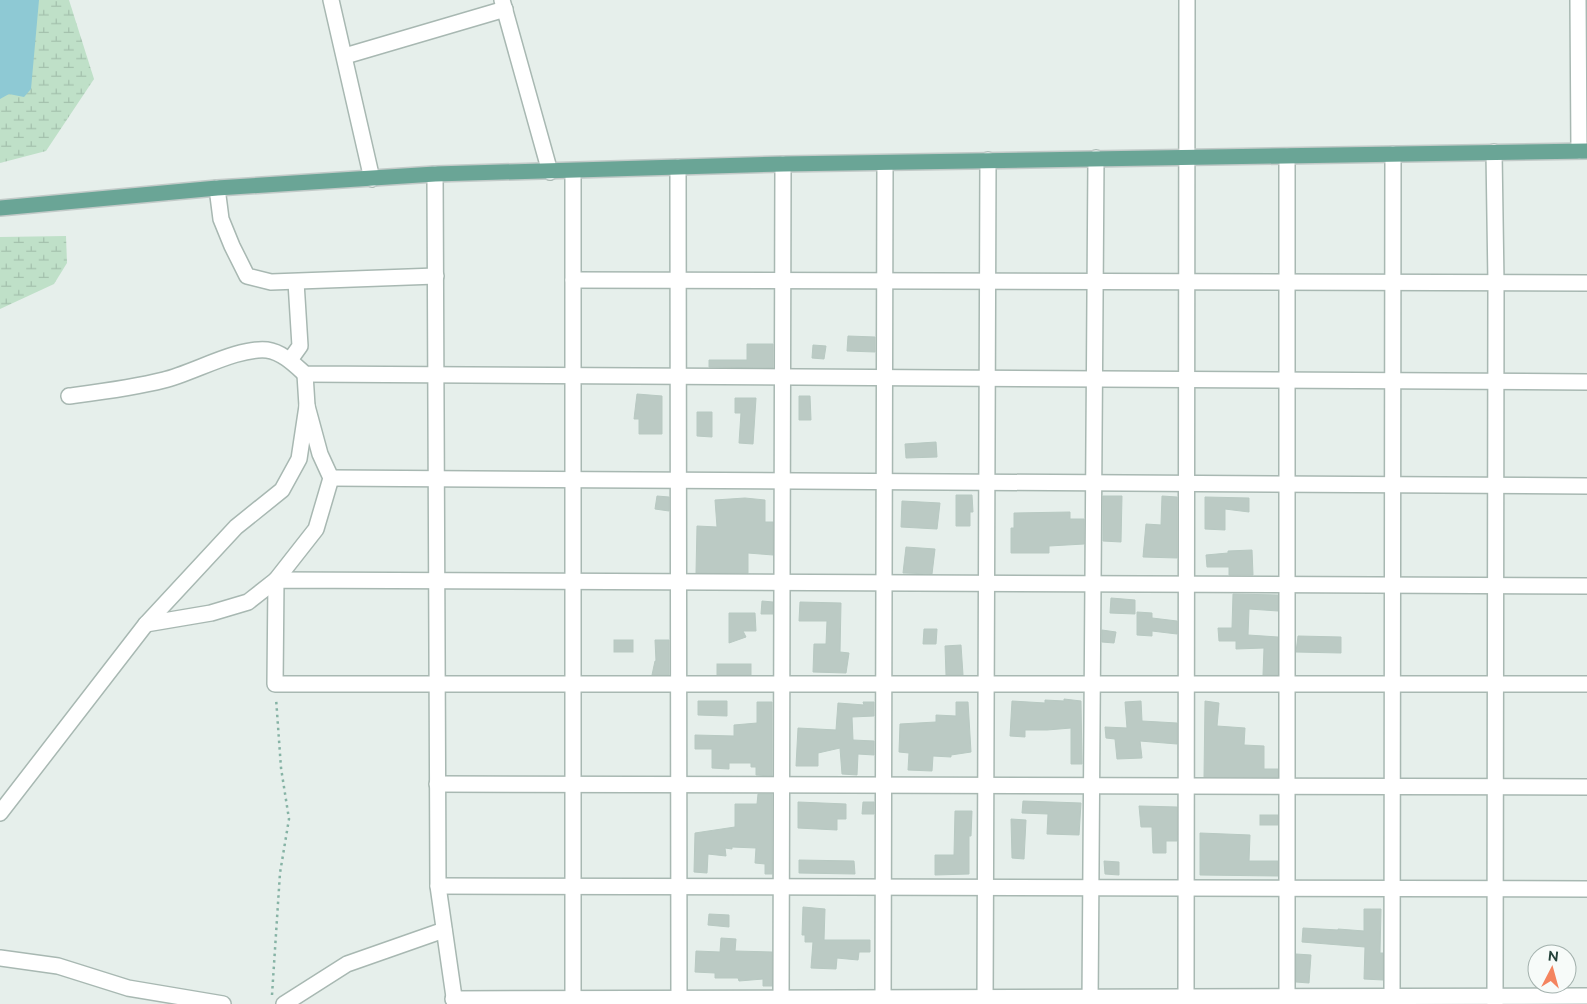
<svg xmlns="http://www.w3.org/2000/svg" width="1587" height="1004" viewBox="0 0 1587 1004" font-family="Raleway,sans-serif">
	<defs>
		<pattern id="wetland-marsh" width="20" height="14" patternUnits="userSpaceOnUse" patternTransform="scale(1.25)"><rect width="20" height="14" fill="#bfe0c8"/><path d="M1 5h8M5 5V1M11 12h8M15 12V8" fill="none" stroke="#a4c1ad"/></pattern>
	</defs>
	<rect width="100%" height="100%" fill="#e6efeb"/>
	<g fill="url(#wetland-marsh)">
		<polygon points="0,0 69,0 94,79 46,151 0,163"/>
		<polygon points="66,236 67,263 54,284 0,309 0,237"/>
	</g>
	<polygon fill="#8ec9d4" points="0,0 39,0 31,89 24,97 9,94 0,99"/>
	<g fill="#bbcac4" stroke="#b8c9c2">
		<polygon points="848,336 875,337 875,352 847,351"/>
		<polygon points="747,344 773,344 773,368 709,367 709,360 747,360"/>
		<polygon points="813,345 826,346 824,359 812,358"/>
		<polygon points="637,394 662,396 662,434 639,434 639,419 634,419"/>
		<polygon points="799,396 810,396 811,420 799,420"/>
		<polygon points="735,398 756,398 753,444 739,443 741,413 735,413"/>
		<polygon points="697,412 712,412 712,437 697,436"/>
		<polygon points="936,442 937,457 906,458 905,444"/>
		<polygon points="956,495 972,495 973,512 970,512 970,526 956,526"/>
		<polygon points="657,496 669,497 669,511 655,509"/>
		<polygon points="1103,496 1122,496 1121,542 1103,541"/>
		<polygon points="1162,496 1177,497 1177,558 1143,557 1146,524 1161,525"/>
		<polygon points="1205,497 1249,498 1249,512 1225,509 1225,530 1205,529"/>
		<polygon points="745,498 765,500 765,522 773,522 773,555 748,553 748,573 696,573 697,526 717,527 715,500"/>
		<polygon points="902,501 940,503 937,529 901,527"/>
		<polygon points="1070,512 1070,519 1084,519 1084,544 1049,546 1049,553 1011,553 1011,528 1014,528 1014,513"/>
		<polygon points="906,547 935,549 932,574 903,573"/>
		<polygon points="1252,550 1253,575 1229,575 1229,567 1207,567 1206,555 1228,553 1228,551"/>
		<polygon points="1233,594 1278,595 1278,611 1249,609 1248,635 1278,637 1278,675 1263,675 1264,648 1236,649 1236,641 1219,641 1218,628 1232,628"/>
		<polygon points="1111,598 1135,600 1135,614 1110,613"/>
		<polygon points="762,601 773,602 773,614 761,614"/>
		<polygon points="800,602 841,603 840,652 849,653 846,673 813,672 814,644 826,644 827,621 799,621"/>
		<polygon points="1137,612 1152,613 1152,618 1177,621 1177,634 1152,631 1152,636 1137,635"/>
		<polygon points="729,613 755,613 756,631 743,631 746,637 729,643"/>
		<polygon points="924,629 937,629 936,644 923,644"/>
		<polygon points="1102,630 1116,632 1114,643 1102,642"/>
		<polygon points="1298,636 1341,637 1341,653 1296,652"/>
		<rect x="614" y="640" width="19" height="12"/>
		<polygon points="655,640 669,640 669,675 652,675 655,661 656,661"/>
		<polygon points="961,645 963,675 946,675 945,646"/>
		<rect x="717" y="664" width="34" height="11"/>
		<polygon points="1064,699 1081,701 1082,764 1071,764 1071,728 1047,730 1025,730 1025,737 1010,736 1012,701 1045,703 1045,700 1064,701"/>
		<polygon points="698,701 727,701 727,716 698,715"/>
		<polygon points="1141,701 1142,721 1177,723 1177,744 1140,741 1142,758 1117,759 1115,739 1106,738 1105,727 1127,728 1125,702"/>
		<polygon points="1205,701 1219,703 1217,726 1245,728 1244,745 1264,746 1264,769 1278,769 1278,777 1204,777"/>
		<polygon points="757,702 772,702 772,776 756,775 756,767 751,767 751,763 729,763 729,769 712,768 712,749 695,749 695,735 734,736 734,725 757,723"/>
		<polygon points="863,702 874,702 874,716 852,717 853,740 874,741 874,755 858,754 857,775 842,774 840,748 818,753 818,766 796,766 798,728 836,730 838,703 864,705"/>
		<polygon points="956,702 968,702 971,752 951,755 951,757 933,756 932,771 908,770 909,753 899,752 900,724 936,722 936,715 956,716"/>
		<polygon points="758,794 772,794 772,874 765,874 765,864 755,863 756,848 732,847 732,849 725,848 726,856 708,854 707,873 694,872 695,833 735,827 735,804 757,804"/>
		<polygon points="1023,801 1081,803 1079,835 1047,834 1048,814 1022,813"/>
		<polygon points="798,802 846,804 846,819 837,819 837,830 798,828"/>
		<polygon points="863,802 874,802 874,814 862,814"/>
		<polygon points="1139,806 1177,807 1177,841 1166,841 1166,853 1153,853 1152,827 1141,827"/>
		<polygon points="955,811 972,811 971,836 969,836 969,874 935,875 935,855 954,855"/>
		<rect x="1260" y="815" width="18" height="10"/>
		<polygon points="1011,819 1026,820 1024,859 1012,858"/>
		<polygon points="1200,833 1250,835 1249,861 1278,861 1278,876 1200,875"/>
		<polygon points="799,860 854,861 855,874 799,873"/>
		<polygon points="1104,861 1119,862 1119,875 1105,874"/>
		<polygon points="803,907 825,909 824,940 870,940 870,952 859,952 858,960 837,958 836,969 811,968 813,942 805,942 805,935 802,935"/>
		<polygon points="1364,909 1381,909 1380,953 1383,953 1383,980 1364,979 1365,947 1302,942 1303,928 1338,930 1338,929 1364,931"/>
		<polygon points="709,914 729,915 729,927 708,925"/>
		<polygon points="721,938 736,939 735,951 772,952 772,986 763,986 763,979 739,981 738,978 715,978 715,973 695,972 696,951 720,952"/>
		<polygon points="1296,954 1311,955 1309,983 1296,982"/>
	</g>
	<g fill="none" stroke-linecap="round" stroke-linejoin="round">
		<defs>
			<g id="minor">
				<polyline points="331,0 372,179"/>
				<polyline points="502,0 550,172"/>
				<polyline points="1578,0 1579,151"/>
				<polyline points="345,56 505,9"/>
				<polyline points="1494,152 1496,283 1495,1004"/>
				<polyline points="678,167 679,1004"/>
				<polyline points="435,174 438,886 455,1004"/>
				<polyline points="217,188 221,219 232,246 247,276 271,282 436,276"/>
				<polyline points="573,280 1587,283"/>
				<polyline points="290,360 300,346 296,282"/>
				<path d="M 69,396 C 100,392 133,388 164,380 C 193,373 238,347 267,350 C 282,352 295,365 305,374 L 1587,382"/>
				<polyline points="307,406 320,454 331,478 316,529 276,580 275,684 1587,684"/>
				<polyline points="331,478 1587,486"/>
				<polyline points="146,624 211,613 248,602 276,580 1587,586"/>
				<polyline points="437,784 1587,787"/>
				<polyline points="0,813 146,624 236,527 282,490 299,459 307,406 305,374"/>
				<polyline points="438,886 1587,889"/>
				<polyline points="0,958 58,966 128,988 223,1004"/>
				<polyline points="453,999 1587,996"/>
				<polyline points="284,1004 347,964 444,930"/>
				<polyline points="573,1004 573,171"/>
				<polyline points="781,1004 783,164"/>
				<polyline points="883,1004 885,163"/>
				<polyline points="985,1004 988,160"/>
				<polyline points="1090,1004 1096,158"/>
				<polyline points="1186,1004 1187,0"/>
				<polyline points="1287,1004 1287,156"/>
				<polyline points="1392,1004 1393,154"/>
			</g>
			<polyline id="major" points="0,208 217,188 435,174 783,164 1587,151"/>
		</defs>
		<use href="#minor" stroke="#a8b8b2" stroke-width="18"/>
		<use href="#major" stroke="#c2cac8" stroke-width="18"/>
		<polyline stroke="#86b3a5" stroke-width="2.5" stroke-dasharray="2.5 4" stroke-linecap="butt" points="272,995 280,873 289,819 281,768 276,698"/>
		<use href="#minor" stroke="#fff" stroke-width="15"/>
		<use href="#major" stroke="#6aa596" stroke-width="15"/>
	</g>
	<g transform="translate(1552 969) rotate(6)"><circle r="24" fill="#f7fbf9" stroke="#a3b1ad"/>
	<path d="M0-4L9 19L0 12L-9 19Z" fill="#f4845f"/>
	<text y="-8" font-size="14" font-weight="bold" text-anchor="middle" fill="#24423a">N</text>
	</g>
</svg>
